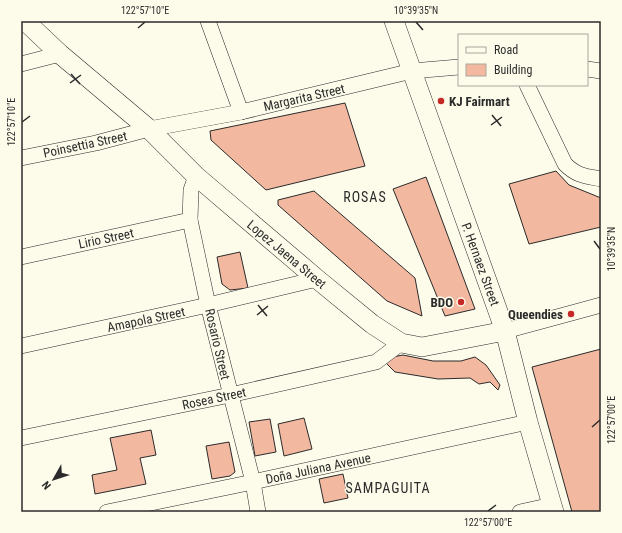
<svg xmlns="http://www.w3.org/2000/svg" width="622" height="533" viewBox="0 0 622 533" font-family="'Roboto Condensed',sans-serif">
	<rect width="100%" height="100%" fill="#fdfbea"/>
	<g fill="#f2b8a0" stroke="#2b2b2b">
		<polygon points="345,103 365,166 266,190 211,140 210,131"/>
		<polygon points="556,171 569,185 601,198 601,227 529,244 509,184"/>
		<polygon points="426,177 475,309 445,316 393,189"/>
		<polygon points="314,191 415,278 422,316 387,301 278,205 278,200"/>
		<polygon points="240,252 248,288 230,290 222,284 217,257"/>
		<polygon points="601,349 601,512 572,512 532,367"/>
		<polygon points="403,355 433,361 461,361 475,357 486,365 500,385 498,390 490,382 479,384 470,378 438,379 395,372 382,359"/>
		<polygon points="304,418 312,449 284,456 278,424"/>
		<polygon points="270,419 276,452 255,456 249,422"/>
		<polygon points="151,430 156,455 140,458 146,484 95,494 92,475 117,470 110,438"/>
		<polygon points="229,442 235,472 230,476 212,479 206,446"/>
		<polygon points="343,474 348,498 324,503 319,479"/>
	</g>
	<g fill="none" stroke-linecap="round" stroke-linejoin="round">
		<defs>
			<g id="minor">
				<polyline points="208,21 241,112"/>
				<polyline points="21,64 60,54"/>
				<polyline points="587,69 601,71"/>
				<path d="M 527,85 L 565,164 C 577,176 585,176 601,179"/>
				<polyline points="21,158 96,143 149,129 241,112 412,71 459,67"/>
				<polyline points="196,176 191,190 190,220 208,305 253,482 258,512"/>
				<polyline points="21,257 190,220"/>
				<polyline points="505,331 601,305"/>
				<polyline points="21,346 208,305 317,279"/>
				<polyline points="21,438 230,395 376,362 401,343"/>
				<polyline points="107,512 253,482 528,422"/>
				<polyline points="520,512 552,505"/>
			</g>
			<g id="major">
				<polyline points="25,21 60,54 149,129 196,176 317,279 372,324 401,343 422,347 505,331"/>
				<polyline points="394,21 505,331 528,422 554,512"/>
			</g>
		</defs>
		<use href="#minor" stroke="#2b2b2b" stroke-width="16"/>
		<use href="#major" stroke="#2b2b2b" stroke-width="20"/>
		<use href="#minor" stroke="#fdfbea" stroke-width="15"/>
		<use href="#major" stroke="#fdfbea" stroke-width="19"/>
	</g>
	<path fill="none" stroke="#2b2b2b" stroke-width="1.5" d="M 416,22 L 423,30M 138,28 L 145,22M 71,74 L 80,84M 70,83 L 81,75M 492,115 L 501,126M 22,122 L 30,116M 491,125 L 502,117M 594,241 L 600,249M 258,305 L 267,316M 257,315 L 268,306M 592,427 L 600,420M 488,511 L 496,505"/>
	<g fill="#c62828" stroke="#fdfbea" stroke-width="1.5">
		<circle cx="441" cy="101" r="4"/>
		<circle cx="461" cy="302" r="4"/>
		<circle cx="571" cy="314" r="4"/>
	</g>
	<g text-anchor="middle" stroke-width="3" stroke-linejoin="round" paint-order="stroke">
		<g font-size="13" fill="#2b2b2b" stroke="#fdfbea">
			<text transform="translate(304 97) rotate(-13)" y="5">Margarita Street</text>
			<text transform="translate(85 144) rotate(-12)" y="5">Poinsettia Street</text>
			<text transform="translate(106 238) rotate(-12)" y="5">Lirio Street</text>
			<text transform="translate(287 254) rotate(40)" y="5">Lopez Jaena Street</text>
			<text transform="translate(481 264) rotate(70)" y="5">P. Hernaez Street</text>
			<text transform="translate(146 319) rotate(-12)" y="5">Amapola Street</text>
			<text transform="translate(218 344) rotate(77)" y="5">Rosario Street</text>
			<text transform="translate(214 398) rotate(-12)" y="5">Rosea Street</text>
			<text transform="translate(318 468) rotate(-12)" y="5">Doña Juliana Avenue</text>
		</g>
		<g font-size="13" font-weight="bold" fill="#2b2b2b" stroke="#fdfbea" text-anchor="end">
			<text x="449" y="106" text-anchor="start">KJ Fairmart</text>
			<text x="453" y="307">BDO</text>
			<text x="563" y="319">Queendies</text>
		</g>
		<g font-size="14" letter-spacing="1" fill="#2b2b2b" stroke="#fdfbea">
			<text x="365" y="202">ROSAS</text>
			<text x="388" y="493">SAMPAGUITA</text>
		</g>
	</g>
	<rect width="622" height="533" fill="none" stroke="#fdfbea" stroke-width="44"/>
	<rect x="458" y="34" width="130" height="52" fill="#fdfbea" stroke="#a9a89e"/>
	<rect x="466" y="47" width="20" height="6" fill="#fdfbea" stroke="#a9a89e"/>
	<text x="494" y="54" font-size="12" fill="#2b2b2b">Road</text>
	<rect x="466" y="64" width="20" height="12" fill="#f2b8a0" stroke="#a9a89e"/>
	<text x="494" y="74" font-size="12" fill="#2b2b2b">Building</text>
	<g transform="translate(54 479) rotate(231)" stroke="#fdfbea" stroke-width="3" paint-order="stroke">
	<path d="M0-3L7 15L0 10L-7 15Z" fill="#2b2b2b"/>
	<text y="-6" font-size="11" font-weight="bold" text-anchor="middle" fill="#2b2b2b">N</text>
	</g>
	<rect x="22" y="22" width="578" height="489" fill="none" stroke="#2b2b2b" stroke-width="1.5"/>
	<g font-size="10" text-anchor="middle" fill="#2b2b2b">
		<text x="145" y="14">122°57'10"E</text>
		<text x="416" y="14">10°39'35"N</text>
		<text transform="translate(11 122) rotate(-90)" y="4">122°57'10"E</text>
		<text transform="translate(611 249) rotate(-90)" y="4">10°39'35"N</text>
		<text transform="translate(611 420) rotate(-90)" y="4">122°57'00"E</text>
		<text x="488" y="526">122°57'00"E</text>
	</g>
</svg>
